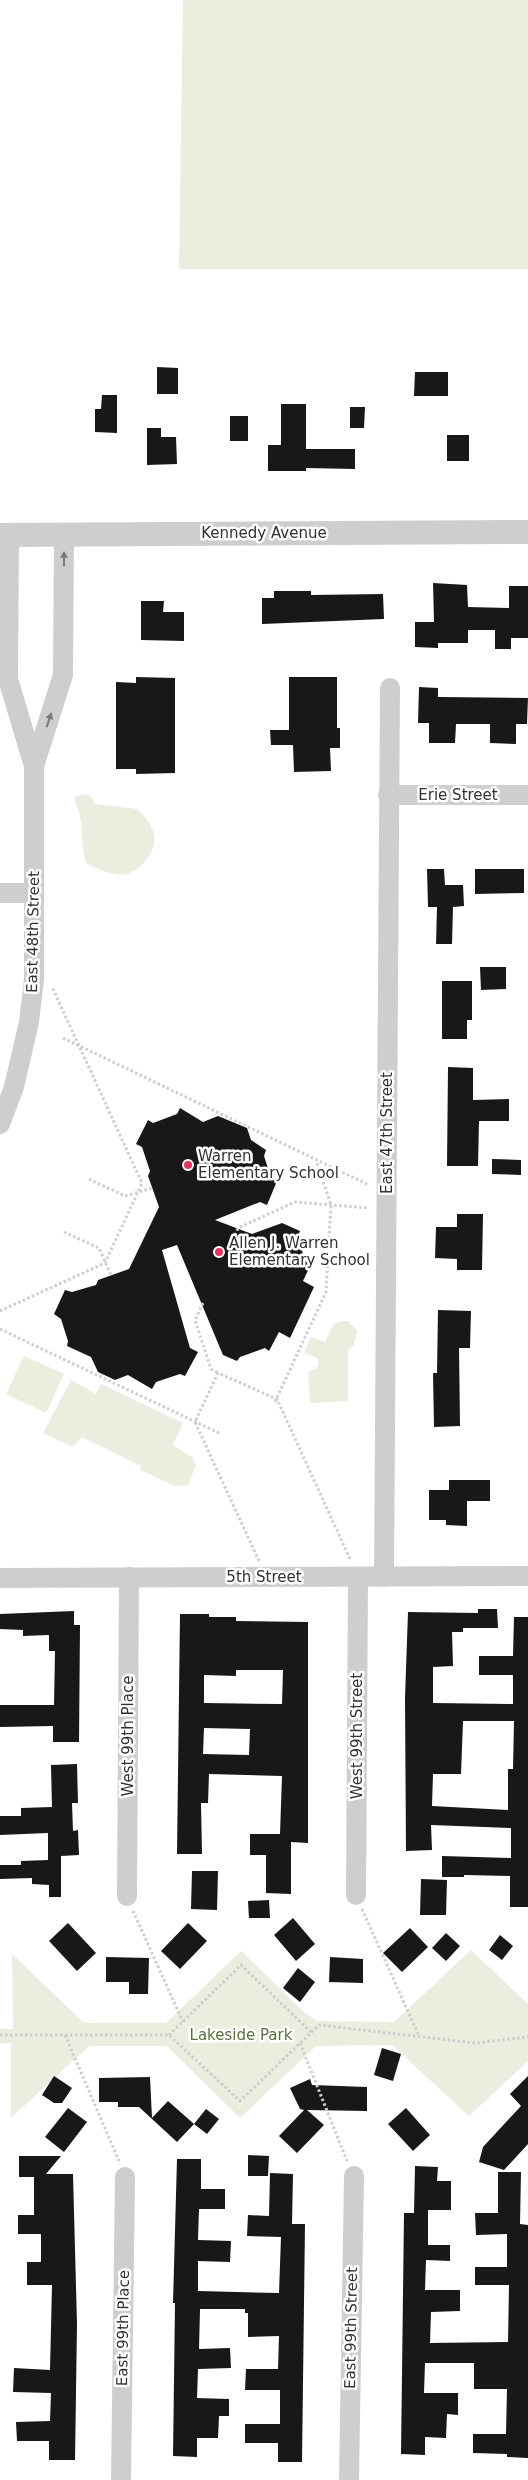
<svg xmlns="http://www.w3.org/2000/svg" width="528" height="2480" viewBox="0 0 528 2480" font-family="'DejaVu Sans',sans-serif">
	<rect width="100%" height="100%" fill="#fff"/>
	<g fill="#e9eedf">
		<polygon points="183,0 528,0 528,269 179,269"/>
		<path d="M 83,794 L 91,796 L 95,804 L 138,809 C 145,817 152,824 154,835 C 157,851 141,870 127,874 C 113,877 98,869 86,863 C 81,846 83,833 80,816 C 79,809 75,805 75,797 Z"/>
		<polygon points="341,1321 348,1321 357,1331 354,1345 348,1349 348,1401 310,1403 308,1372 317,1368 319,1363 317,1358 304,1352 311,1337 325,1342 333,1325"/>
		<polygon points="24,1356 64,1374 46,1413 6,1394"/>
		<polygon points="71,1380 96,1394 101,1384 183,1423 173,1445 192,1457 196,1465 188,1485 175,1486 140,1470 141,1466 82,1437 73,1447 43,1433"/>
		<polygon points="471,1950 528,2004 528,2061 469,2116 392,2045 316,2046 240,2118 167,2046 89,2046 11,2118 11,2043 0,2043 0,2029 13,2029 12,1954 83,2022 90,2023 166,2023 241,1951 304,2012 317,2021 394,2022"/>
	</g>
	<g fill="#181818" fill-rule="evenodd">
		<polygon points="157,367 178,368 178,394 157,394"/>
		<polygon points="415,372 448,372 448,396 414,396"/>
		<polygon points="102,395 117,395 117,433 95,432 95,409 101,409"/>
		<polygon points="281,404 306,404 306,449 355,449 355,469 306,468 306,471 268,471 268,445 281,445"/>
		<polygon points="350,407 365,407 364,428 350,428"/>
		<rect x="230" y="416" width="18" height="25"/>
		<polygon points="147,428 161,428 161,437 176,437 177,464 147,465"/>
		<rect x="447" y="435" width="22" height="26"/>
		<polygon points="433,583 467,585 468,607 509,608 509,586 528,586 528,638 511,638 511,649 495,649 495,630 468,630 468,643 438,643 438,648 415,647 415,622 434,622"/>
		<polygon points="274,591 311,591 311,595 383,594 384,619 262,624 262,598 274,598"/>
		<polygon points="141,601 164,601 163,612 184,612 184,641 141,640"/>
		<polygon points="136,677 175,678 175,773 136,774 136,769 116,769 116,682 136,683"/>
		<polygon points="289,677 337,677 337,728 340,728 340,748 330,748 331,771 294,772 293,745 271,745 270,730 289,730"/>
		<polygon points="419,687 438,688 438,697 528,698 527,724 516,724 516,744 490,743 490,724 456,724 455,743 429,743 429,723 418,723"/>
		<polygon points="427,869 444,869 445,885 463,885 464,906 453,907 452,944 436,944 437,907 428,907"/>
		<polygon points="475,869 524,869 524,893 475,894"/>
		<polygon points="480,967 506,967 506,989 481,990"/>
		<polygon points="442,981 472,981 472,1020 467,1020 467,1039 442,1039"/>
		<polygon points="448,1067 473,1068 473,1100 509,1099 509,1121 479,1121 478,1166 447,1166"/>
		<polygon points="180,1108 203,1122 218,1116 247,1128 251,1140 266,1150 264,1156 271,1178 277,1181 267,1205 260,1202 215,1220 252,1234 282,1223 300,1231 298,1237 305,1261 311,1264 303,1281 314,1287 290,1338 279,1332 269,1351 265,1348 240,1357 237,1361 223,1355 177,1245 162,1250 190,1348 198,1352 185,1376 180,1374 156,1382 152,1389 128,1375 115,1380 98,1372 91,1357 67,1346 68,1341 61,1319 54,1314 65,1290 72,1292 96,1285 98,1280 129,1269 159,1207 148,1176 150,1171 142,1147 136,1144 148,1120 153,1123 177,1114"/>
		<polygon points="492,1159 521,1160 521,1175 492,1174"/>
		<polygon points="457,1214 483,1214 482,1270 457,1270 457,1259 435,1258 436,1227 457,1227"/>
		<polygon points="438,1310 471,1311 470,1348 459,1348 460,1426 434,1427 433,1373 437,1373"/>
		<polygon points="449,1480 490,1480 490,1501 467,1501 467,1526 446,1525 446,1520 429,1520 429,1490 449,1490"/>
		<path d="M 478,1609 L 497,1609 L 498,1628 L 463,1628 L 463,1632 L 452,1632 L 453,1666 L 433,1667 L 433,1703 L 513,1704 L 513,1675 L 479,1675 L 479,1656 L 513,1656 L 514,1617 L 528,1617 L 528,1907 L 510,1907 L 510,1876 L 464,1875 L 464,1877 L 442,1877 L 442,1856 L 511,1858 L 511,1828 L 431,1825 L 432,1850 L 406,1851 L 405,1698 L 408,1612 L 478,1613 ZM 463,1721 L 514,1721 L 513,1769 L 508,1769 L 508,1810 L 432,1806 L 433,1774 L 461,1774 Z"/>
		<polygon points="74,1611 74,1625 80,1625 79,1742 53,1742 53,1726 0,1727 0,1705 54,1705 55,1651 49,1651 49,1635 23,1636 23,1630 0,1629 0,1614"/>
		<path d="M 180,1614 L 209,1614 L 209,1617 L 236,1617 L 236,1621 L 308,1622 L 308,1843 L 291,1842 L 291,1894 L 266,1893 L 266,1855 L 250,1855 L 250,1834 L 280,1834 L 282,1776 L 209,1774 L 208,1803 L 201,1803 L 202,1854 L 177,1854 ZM 236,1670 L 283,1670 L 282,1704 L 204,1703 L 204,1675 L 236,1676 ZM 204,1728 L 250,1729 L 249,1755 L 203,1754 Z"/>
		<polygon points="77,1764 78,1803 72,1803 73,1831 78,1830 79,1855 61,1856 61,1897 49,1897 49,1885 32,1884 32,1878 0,1879 0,1865 21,1865 21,1861 48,1860 48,1833 0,1835 0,1816 21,1816 21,1808 52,1807 51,1765"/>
		<polygon points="192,1871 218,1871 217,1910 191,1909"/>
		<polygon points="421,1879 447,1880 446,1915 420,1915"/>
		<polygon points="269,1900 270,1918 249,1918 248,1901"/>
		<polygon points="293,1918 315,1944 296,1961 274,1935"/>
		<polygon points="68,1923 96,1953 77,1971 49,1941"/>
		<polygon points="188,1923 207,1941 180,1969 161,1951"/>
		<polygon points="410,1928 428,1947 402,1972 383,1953"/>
		<polygon points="446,1933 460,1946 446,1961 432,1948"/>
		<polygon points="500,1935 513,1946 502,1960 489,1950"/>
		<polygon points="106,1957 149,1958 148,1994 129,1994 129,1982 106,1982"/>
		<polygon points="330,1957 363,1959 363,1983 329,1982"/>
		<polygon points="298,1968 315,1982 300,2002 283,1988"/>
		<polygon points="382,2048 401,2054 393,2081 374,2075"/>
		<polygon points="54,2076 72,2088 62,2103 54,2103 42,2095"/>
		<polygon points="528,2076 528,2144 504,2170 479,2162 483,2147 521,2106 510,2094"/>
		<polygon points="150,2077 152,2118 168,2101 194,2124 177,2142 139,2107 118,2107 118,2102 99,2102 99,2078"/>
		<polygon points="310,2079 312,2085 367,2087 367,2111 307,2110 324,2125 297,2153 279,2136 304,2110 300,2109 290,2088"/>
		<polygon points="68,2108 87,2122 64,2152 45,2137"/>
		<polygon points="406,2108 430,2135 413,2151 388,2124"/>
		<polygon points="206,2109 219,2119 207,2134 194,2124"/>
		<polygon points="248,2155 269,2156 268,2176 248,2176"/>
		<polygon points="19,2156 61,2156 46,2174 73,2174 77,2324 75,2460 49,2460 49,2441 17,2441 16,2422 50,2421 51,2393 13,2392 14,2368 50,2370 52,2285 27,2285 27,2262 41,2262 41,2234 18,2234 18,2215 34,2215 34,2177 19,2177"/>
		<polygon points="177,2159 201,2159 201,2189 225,2189 225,2209 199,2209 198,2240 231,2241 230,2262 198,2261 198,2291 279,2293 281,2237 247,2236 248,2215 269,2216 270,2173 293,2174 292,2224 305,2224 302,2462 278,2462 278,2443 245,2443 245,2424 280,2424 280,2390 245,2390 246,2369 278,2369 279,2336 248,2337 248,2313 245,2313 245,2309 200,2309 199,2349 230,2348 231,2368 198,2369 197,2398 229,2399 229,2416 219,2416 218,2438 197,2438 197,2457 173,2456 175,2303 173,2303"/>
		<polygon points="415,2166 438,2167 437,2181 451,2181 451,2210 428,2210 428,2245 450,2245 450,2261 426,2260 425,2290 460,2290 460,2311 431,2312 430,2343 508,2342 509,2285 475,2285 475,2267 507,2267 507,2234 476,2235 475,2213 498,2213 498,2172 521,2172 520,2224 528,2225 528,2458 507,2457 507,2454 473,2453 473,2434 506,2434 507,2389 474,2389 474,2363 425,2363 424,2393 458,2393 458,2415 447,2414 446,2438 425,2437 425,2455 401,2454 404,2213 414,2213"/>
	</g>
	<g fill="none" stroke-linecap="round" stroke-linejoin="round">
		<g stroke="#cecece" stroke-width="3" stroke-dasharray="2.5 2.5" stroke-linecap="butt">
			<polyline points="63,1038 369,1185"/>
			<polyline points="89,1179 125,1196 152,1188"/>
			<polyline points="64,1232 99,1248 111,1275"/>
			<polyline points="233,1240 238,1228 295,1202 369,1208"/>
			<polyline points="203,1303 195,1320 211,1369 218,1373"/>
			<polyline points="0,1311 105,1263 142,1183 52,987"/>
			<polyline points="0,1329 219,1433"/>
			<polyline points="275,1402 326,1292 331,1205 316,1160"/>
			<polyline points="259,1561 195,1422 218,1373 277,1399 350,1559"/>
			<polyline points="362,1909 419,2036"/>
			<polyline points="133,1911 183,2022"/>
			<polyline points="0,2035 169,2035 240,2101 319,2025 475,2043 528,2037"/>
			<polyline points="65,2035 119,2161"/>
			<polyline points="169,2035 241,1965 311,2032"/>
			<polyline points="300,2043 347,2161"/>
		</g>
		<g stroke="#cecece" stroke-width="20">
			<polyline points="34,766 63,675 64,535"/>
			<polyline points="388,795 528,795"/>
			<polyline points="0,893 34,893"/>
			<polyline points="0,1124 14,1087 29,1022 34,979 34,766 8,679 9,535"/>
			<polyline points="384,1577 390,688"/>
			<polyline points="0,1578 528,1576"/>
			<polyline points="356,1895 358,1577"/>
			<polyline points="127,1896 129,1577"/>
			<polyline points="121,2480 125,2177"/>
			<polyline points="349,2480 354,2176"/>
		</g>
		<polyline stroke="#cecece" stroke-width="24" points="0,535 528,532"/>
	</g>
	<defs><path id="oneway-solid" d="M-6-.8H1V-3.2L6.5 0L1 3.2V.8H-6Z" transform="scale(1.25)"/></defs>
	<g fill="#787878">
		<use href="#oneway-solid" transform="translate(64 559) rotate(-90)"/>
		<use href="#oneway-solid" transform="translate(49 720) rotate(-72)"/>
	</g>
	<g fill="#e7345c" stroke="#fff" stroke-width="2">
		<circle cx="188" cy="1165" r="5"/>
		<circle cx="219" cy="1252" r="5"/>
	</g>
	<g text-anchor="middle" stroke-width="5" stroke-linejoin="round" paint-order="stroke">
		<g font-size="15" fill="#313131" stroke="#fff">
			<text x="264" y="538">Kennedy Avenue</text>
			<text x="458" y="800">Erie Street</text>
			<text transform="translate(33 932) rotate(-89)" y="5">East 48th Street</text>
			<text transform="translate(387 1133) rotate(-90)" y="5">East 47th Street</text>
			<text x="264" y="1582">5th Street</text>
			<text transform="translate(128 1736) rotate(-90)" y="5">West 99th Place</text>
			<text transform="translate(357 1736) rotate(-90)" y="5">West 99th Street</text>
			<text transform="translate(123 2328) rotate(-89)" y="5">East 99th Place</text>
			<text transform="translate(351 2328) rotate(-89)" y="5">East 99th Street</text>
		</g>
		<g font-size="15" fill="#313131" stroke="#fff" text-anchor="start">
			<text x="198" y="1161">Warren<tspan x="198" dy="17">Elementary School</tspan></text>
			<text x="229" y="1248">Allen J. Warren<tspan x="229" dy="17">Elementary School</tspan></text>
		</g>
		<g font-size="15" fill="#5b6e3d" stroke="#fff">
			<text x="241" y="2040">Lakeside Park</text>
		</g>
	</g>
</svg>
